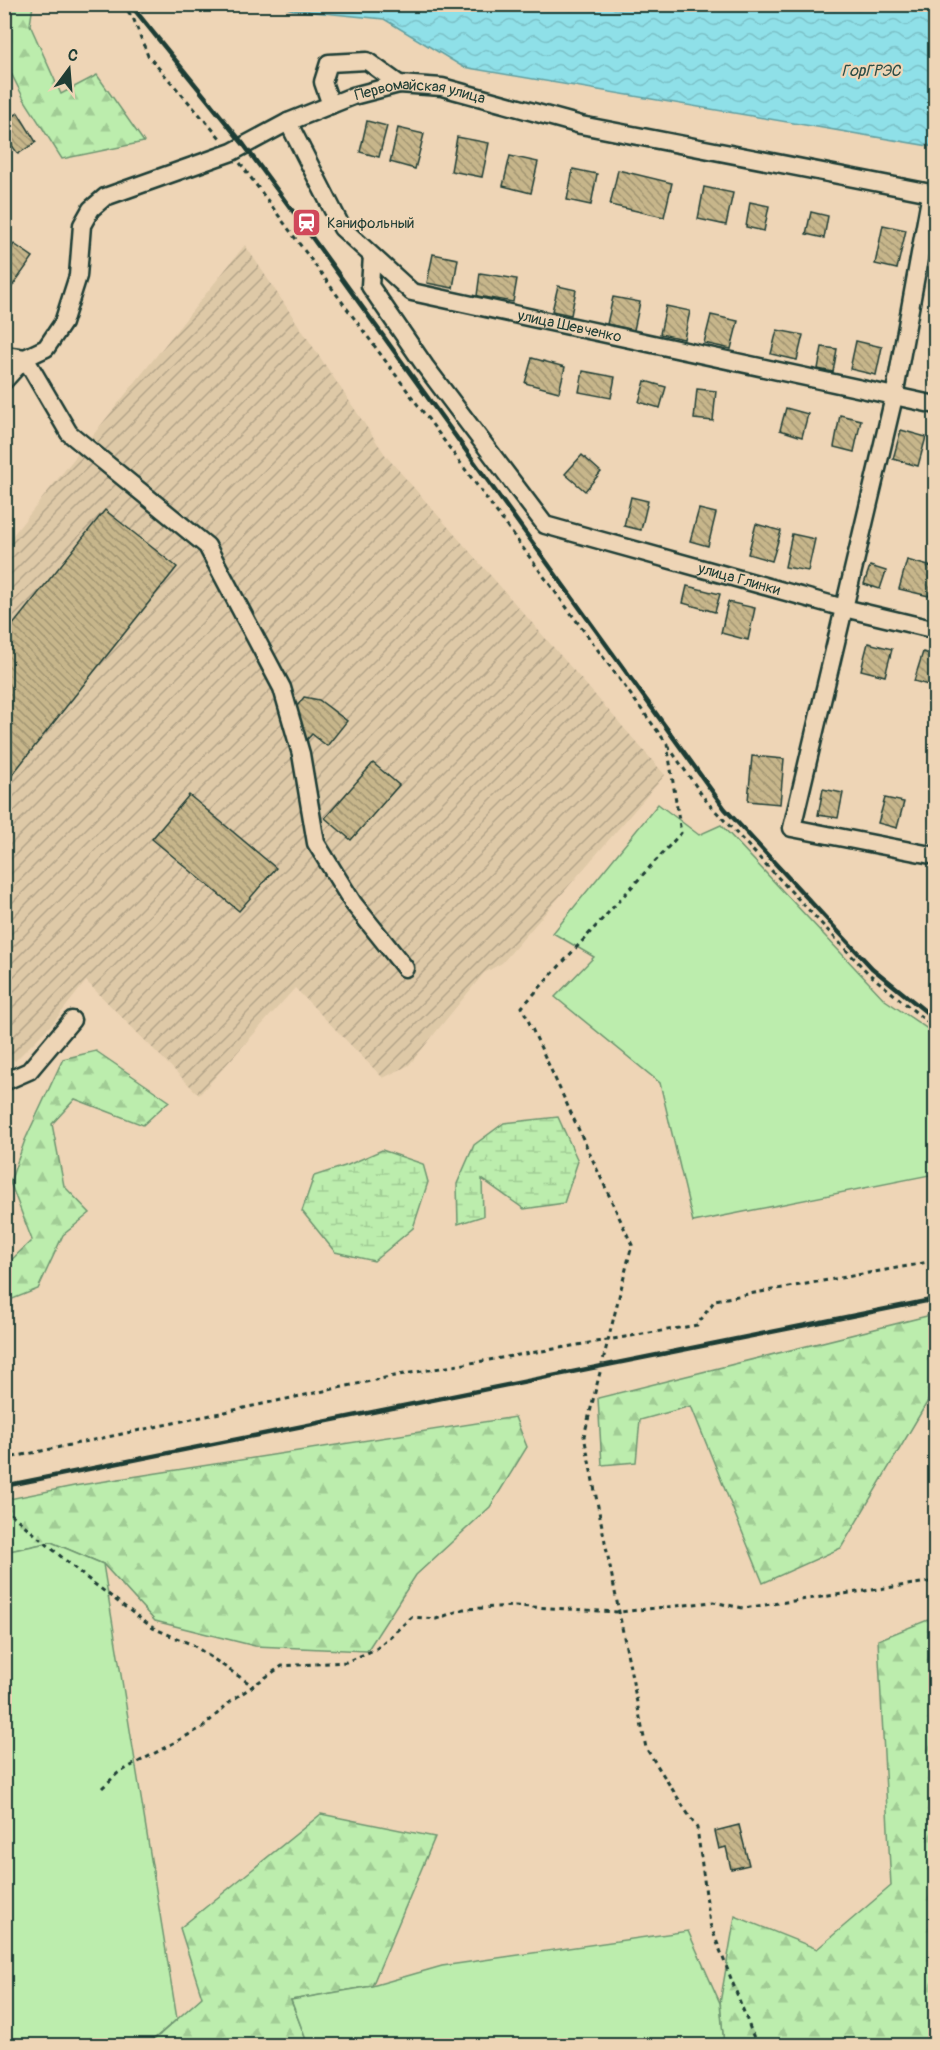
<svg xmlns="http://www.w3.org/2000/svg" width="940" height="2050" viewBox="0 0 940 2050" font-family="Pangolin,sans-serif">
	<defs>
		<pattern id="industrial-furrows" width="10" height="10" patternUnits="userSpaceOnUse" patternTransform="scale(1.5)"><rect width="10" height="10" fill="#dec9a7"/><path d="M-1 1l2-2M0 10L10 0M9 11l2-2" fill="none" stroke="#b3a489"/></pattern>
		<pattern id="forest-firs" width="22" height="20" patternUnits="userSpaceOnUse" patternTransform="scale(1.5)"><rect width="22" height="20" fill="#bcedad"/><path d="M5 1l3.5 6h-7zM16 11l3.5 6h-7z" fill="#a1cc95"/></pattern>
		<pattern id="wetland-marsh" width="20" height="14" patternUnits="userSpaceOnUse" patternTransform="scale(1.5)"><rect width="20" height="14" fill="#bcedad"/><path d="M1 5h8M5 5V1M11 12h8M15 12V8" fill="none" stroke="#a1cc95"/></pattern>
		<pattern id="water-waves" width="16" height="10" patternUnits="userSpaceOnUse" patternTransform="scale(1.5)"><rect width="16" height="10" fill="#8fe0e8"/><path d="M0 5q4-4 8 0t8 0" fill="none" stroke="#7bc1c8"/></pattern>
		<pattern id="building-back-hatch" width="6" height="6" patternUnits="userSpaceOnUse" patternTransform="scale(1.5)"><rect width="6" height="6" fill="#c7b68b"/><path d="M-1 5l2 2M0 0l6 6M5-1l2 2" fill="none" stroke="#a19572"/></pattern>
	</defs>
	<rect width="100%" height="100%" fill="#eed5b6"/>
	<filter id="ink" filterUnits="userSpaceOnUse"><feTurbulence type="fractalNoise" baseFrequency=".0167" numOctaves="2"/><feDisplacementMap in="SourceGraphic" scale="12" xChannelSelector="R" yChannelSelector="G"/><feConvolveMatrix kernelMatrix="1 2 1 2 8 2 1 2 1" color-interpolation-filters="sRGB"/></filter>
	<g filter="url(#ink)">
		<polygon fill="url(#industrial-furrows)" points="245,245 386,456 665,775 502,963 484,973 409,1065 383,1078 295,988 199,1095 86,981 53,1023 15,1061 5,1052 5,545"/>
		<g fill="url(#forest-firs)" stroke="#6e9570" stroke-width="1.5">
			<polygon points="5,4 33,5 30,25 61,94 97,75 144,142 62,159 24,99 5,61"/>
			<polygon points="96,1051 169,1101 143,1125 75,1099 52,1124 64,1186 90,1213 63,1235 38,1289 5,1302 5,1266 32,1240 10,1182 25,1140 63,1059"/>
			<polygon points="935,1314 935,1389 841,1548 763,1583 691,1406 640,1420 636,1462 602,1465 598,1398"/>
			<polygon points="515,1417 527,1447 490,1507 416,1575 367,1651 255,1646 155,1621 103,1564 51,1542 5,1552 4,1500 74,1486"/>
			<polygon points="935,1617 935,2045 724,2046 720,2003 735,1916 817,1949 891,1886 878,1640"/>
			<polygon points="321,1814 435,1837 372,1986 291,2000 308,2045 147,2046 202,1997 180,1928"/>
		</g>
		<g fill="url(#wetland-marsh)" stroke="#6e9570" stroke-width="1.5">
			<polygon points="558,1117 578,1161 564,1203 524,1209 482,1179 483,1216 458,1224 457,1184 474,1145 504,1123"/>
			<polygon points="382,1150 423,1164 428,1182 413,1228 374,1261 335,1252 302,1211 314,1176 348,1165"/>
		</g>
		<g fill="#bcedad" stroke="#6e9570" stroke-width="1.5">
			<polygon points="658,804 699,835 721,825 885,1000 935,1034 935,1174 693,1222 660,1083 555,997 594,957 553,933"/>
			<polygon points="51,1542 103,1564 177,2019 147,2045 5,2045 5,1552"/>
			<polygon points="688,1931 720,2003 724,2045 308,2045 291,2000 372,1986 442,1966"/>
		</g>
		<polygon fill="url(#water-waves)" stroke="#629fa0" stroke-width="1.5" points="278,5 935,5 935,147 463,67 384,19 293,10"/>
		<g fill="url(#building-back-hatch)" stroke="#1f3d34" stroke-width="1.5">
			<polygon points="18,113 36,142 18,154 4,134 4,122"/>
			<polygon points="367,121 387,126 379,157 360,152"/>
			<polygon points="398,128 424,134 415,169 390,162"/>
			<polygon points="457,137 489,143 482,177 451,171"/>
			<polygon points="510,156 538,162 531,193 503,186"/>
			<polygon points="573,169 597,174 591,205 567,200"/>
			<polygon points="618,170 672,183 664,217 610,205"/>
			<polygon points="704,187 733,193 726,225 698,219"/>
			<polygon points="750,202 769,206 764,231 746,227"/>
			<polygon points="811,212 828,216 824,238 806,234"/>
			<polygon points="883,225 906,230 897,269 875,264"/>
			<polygon points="14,244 33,257 4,298 4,257"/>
			<polygon points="433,254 458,259 453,288 427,283"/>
			<polygon points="480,273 517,279 513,302 477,296"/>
			<polygon points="558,286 576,290 571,315 552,311"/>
			<polygon points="613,297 640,302 634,330 607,324"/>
			<polygon points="666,306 690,311 684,339 660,334"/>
			<polygon points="711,315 738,321 731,349 704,343"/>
			<polygon points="777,330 803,335 797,360 771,354"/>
			<polygon points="856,341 882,347 876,375 850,369"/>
			<polygon points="822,347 837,349 833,372 818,369"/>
			<polygon points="935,350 936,350 936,382 930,381"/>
			<polygon points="532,358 565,367 559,392 525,383"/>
			<polygon points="583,371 615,377 611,398 579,392"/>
			<polygon points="645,381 666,387 660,408 639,402"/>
			<polygon points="697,389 716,391 713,421 694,419"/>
			<polygon points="786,408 808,414 802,437 780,430"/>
			<polygon points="840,415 861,420 854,452 834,447"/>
			<polygon points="901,430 926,437 918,466 893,459"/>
			<polygon points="582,455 601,472 585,491 565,474"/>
			<polygon points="631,497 648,501 641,530 624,526"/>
			<polygon points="699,509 716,513 708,546 690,541"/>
			<polygon points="105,510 177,567 4,785 4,636"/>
			<polygon points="756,524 781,531 772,561 748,554"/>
			<polygon points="792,534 815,539 808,571 785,567"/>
			<polygon points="907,560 936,568 929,596 899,589"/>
			<polygon points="870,566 886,571 880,589 864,584"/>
			<polygon points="687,586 720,594 715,612 683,603"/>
			<polygon points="728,602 755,608 748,640 721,633"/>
			<polygon points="868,643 892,649 885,676 861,670"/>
			<polygon points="923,652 936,656 936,675 932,686 914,681"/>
			<polygon points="304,697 319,700 347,721 327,746 312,734 303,744 291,714"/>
			<polygon points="752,756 784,759 780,804 748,801"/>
			<polygon points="373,763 399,785 351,840 325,818"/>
			<polygon points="823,789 843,793 838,818 818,815"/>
			<polygon points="189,795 276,868 239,911 152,839"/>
			<polygon points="885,798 904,802 897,828 878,823"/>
			<polygon points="739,1825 749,1865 731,1869 726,1847 719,1849 715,1831"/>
		</g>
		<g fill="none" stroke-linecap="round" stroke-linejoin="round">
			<defs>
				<g id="minor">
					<polyline points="331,105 323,82 329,63 367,61 399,84"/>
					<path id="s1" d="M 288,122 L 342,228 L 412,292 L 936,405"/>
					<polyline points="931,193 894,397 792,828 936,856"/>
					<path id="s2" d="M 372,256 L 370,286 L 425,366 L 545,525 L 844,608 L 936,630"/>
					<path id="s3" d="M 4,355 L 25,358 L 46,348 L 63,323 L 78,276 L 82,225 L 91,209 L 105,197 L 232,152 L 288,122 L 353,96 L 399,84 L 442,87 L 581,125 L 936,194"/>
					<polyline points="4,381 25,358 69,433 207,546 282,688 301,754 316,843 353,903 405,968"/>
					<polyline points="4,1082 29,1071 72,1020"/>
				</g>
			</defs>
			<use href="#minor" stroke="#1f3d34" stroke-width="21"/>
			<g stroke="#1f3d34" stroke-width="3" stroke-dasharray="4.5 4.5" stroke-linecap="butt">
				<polyline points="123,4 134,20 148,56 221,139"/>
				<polyline points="240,163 667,744 681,833 522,1007 632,1245 584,1436 646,1748 697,1828 710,1924 757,2046"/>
				<polyline points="668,746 707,802 868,973 936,1029"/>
				<polyline points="4,1459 399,1375 697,1325 715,1300 914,1265 936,1260"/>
				<polyline points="4,1508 84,1576 153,1628 193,1645 253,1686"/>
				<polyline points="102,1788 118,1773 203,1727 231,1701 282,1666 346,1662 376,1649 412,1617 436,1619 464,1609 515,1606 619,1612 713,1602 743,1608 936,1581"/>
			</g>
			<use href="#minor" stroke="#eed5b6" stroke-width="16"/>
			<g stroke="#1f3d34" stroke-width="4.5">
				<polyline points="130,4 244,145 303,225 725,809 872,968 936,1020"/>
				<polyline points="4,1486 936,1299"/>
			</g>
		</g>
	</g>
	<defs>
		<symbol id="station-square" viewBox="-11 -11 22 22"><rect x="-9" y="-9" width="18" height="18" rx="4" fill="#d1495b" stroke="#eed5b6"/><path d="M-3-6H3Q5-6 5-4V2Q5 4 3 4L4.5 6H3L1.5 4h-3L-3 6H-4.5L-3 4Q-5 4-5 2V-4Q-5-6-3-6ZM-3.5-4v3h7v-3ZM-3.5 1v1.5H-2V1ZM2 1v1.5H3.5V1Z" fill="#fff"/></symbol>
	</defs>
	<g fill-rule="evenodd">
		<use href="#station-square" x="290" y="206" width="33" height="33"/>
	</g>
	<g text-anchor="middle" stroke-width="4.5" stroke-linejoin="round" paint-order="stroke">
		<g font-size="15" fill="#1f3d34" stroke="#eed5b6">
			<text dy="5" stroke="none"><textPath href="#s3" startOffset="549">Первомайская улица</textPath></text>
			<text dy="5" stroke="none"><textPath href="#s1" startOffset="375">улица Шевченко</textPath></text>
			<text dy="5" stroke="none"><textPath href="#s2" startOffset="528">улица Глинки</textPath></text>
		</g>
		<g font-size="15" fill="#1f3d34" stroke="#eed5b6" text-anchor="start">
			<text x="327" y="228">Канифольный</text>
		</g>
		<g font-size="16" font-style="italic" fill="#2a4d46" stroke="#eed5b6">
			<text x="871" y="76">ГорГРЭС</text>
		</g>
	</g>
	<rect width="940" height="2050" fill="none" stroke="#eed5b6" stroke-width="24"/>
	<rect x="12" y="12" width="916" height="2026" fill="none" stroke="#1f3d34" stroke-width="2" filter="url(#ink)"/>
	<g transform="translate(69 69) rotate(16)" stroke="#eed5b6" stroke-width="4.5" paint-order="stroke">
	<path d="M0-4.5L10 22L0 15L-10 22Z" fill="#1f3d34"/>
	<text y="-9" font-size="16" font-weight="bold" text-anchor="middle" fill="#1f3d34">С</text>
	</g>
</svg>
